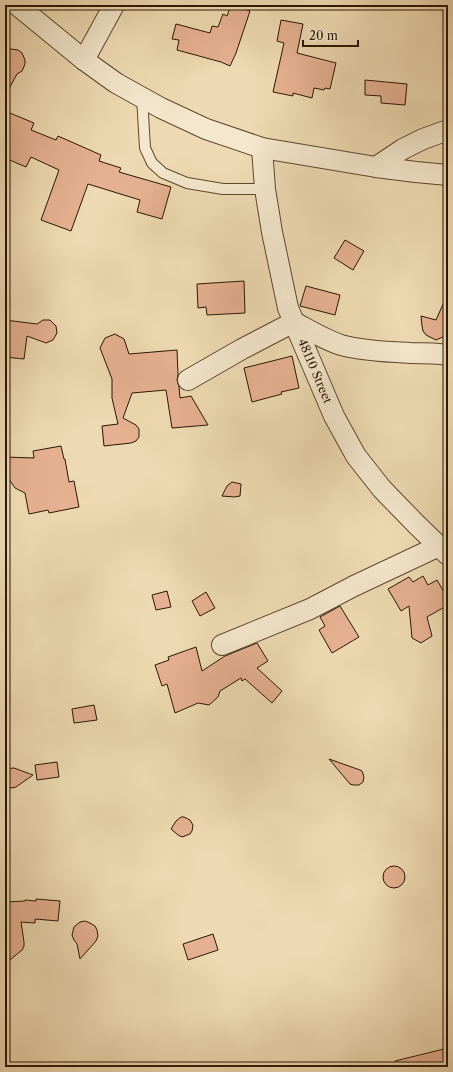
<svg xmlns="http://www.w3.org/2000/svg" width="453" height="1072" viewBox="0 0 453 1072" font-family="'Libre Caslon Text',serif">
	<rect width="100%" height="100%" fill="#eedab2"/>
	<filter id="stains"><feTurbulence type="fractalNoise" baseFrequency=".005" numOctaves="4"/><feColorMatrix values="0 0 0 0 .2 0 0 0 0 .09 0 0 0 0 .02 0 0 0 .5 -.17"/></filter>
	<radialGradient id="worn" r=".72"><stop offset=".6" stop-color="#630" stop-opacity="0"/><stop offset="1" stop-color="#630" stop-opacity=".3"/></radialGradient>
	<g fill="#e6b192" stroke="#2b1602">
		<polygon points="231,5 250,11 236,53 230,66 221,62 177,50 179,40 172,39 176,24 210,33 212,26 218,27 223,14 227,16"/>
		<polygon points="281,20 303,24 297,53 336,63 330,89 325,88 324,90 314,88 312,98 293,93 293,96 273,92 284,43 277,41"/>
		<polygon points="11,49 18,50 22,53 25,60 25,64 22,71 17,74 5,96 5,51"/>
		<polygon points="365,80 407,84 405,105 381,103 381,96 365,95"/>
		<polygon points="5,111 34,123 31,130 56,140 58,136 101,155 99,161 121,168 119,172 171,187 162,219 137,212 140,200 88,184 71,231 41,220 59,170 31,157 26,167 5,158"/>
		<polygon points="345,240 364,251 353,270 334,258"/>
		<polygon points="244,281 245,313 207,315 206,307 198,308 197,284"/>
		<polygon points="306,286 340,295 335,315 300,306"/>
		<polygon points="448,293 448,332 445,336 436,340 426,335 423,331 422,326 421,316 436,320"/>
		<polygon points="5,320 37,324 43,320 50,320 56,326 57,333 53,340 46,343 27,336 24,359 5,357"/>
		<polygon points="115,334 124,339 129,354 177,350 178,374 177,380 179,387 180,398 191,396 208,425 172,428 166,390 132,393 123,418 136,425 139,429 139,437 136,441 131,443 104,446 102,426 118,424 112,398 112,379 100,348 105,338"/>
		<polygon points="292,356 299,388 281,392 282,394 252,402 244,368"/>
		<polygon points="61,446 64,459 65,459 69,482 74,481 79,507 49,513 48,510 29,514 25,493 15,488 9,479 5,478 5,457 34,458 33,451"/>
		<polygon points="232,482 241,484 240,496 234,497 222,496 227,486"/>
		<polygon points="423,576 428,585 437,580 448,599 448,605 427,617 432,636 421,643 412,638 409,606 401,611 388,589 409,577 413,582"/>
		<polygon points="167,591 171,607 156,610 152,595"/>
		<polygon points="206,592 215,608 200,616 192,601"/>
		<polygon points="340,606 359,637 332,653 319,630 325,626 320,617"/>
		<polygon points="257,643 268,661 257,668 282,691 272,703 245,679 242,681 241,678 220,691 218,697 209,705 198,703 175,713 167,684 162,686 155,665 169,660 168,657 196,647 202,671 225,656"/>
		<polygon points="94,705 97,720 74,723 72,709"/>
		<polygon points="329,759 360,770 362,771 364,777 363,782 359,785 353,785 350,784"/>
		<polygon points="57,762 59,777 37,780 35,765"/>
		<polygon points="14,768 33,775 16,787 12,788 5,786 5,769"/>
		<polygon points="181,817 184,817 190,820 193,825 192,831 190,834 182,837 178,835 171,829 176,821"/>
		<circle cx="394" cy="877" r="11"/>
		<polygon points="36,899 60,901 58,921 35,919 35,923 21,922 24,942 24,946 22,950 5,964 5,902 25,901 25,900 36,901"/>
		<polygon points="85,921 90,923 95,926 97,930 98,936 96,941 80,959 77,944 74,940 72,935 74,927 80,922"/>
		<polygon points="213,934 218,950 188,960 183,944"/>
		<polygon points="448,1048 448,1067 395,1067 395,1061"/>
	</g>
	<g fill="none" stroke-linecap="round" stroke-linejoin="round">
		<defs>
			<polyline id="lane" points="142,97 145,148 152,163 163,173 187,183 223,189 265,189"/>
			<g id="street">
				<polyline points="17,5 84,60 116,83 161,108 206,129 262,148 376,167 416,172 448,175"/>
				<polyline points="84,60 114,5"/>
				<path id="s1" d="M 262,148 L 265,189 L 272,232 L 288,308 L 334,416 L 356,456 L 382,489 L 416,524 L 448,555"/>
				<polyline points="376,167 403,149 423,139 448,130"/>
				<path d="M 188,380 L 242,349 L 294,322 C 309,330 325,340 341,345 C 362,351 390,352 411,353 C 424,353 436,353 448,355"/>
				<polyline points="222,645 310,609 354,586 439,546"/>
			</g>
		</defs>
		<use href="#lane" stroke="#5c472e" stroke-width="12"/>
		<use href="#street" stroke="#5c472e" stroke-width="22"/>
		<use href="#lane" stroke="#f4e7cd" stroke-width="10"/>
		<use href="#street" stroke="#f4e7cd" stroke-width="20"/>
	</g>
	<g text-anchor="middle" stroke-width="4" stroke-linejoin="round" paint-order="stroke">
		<g font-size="12" fill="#2b1602" stroke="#f4e7cd">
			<text dy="4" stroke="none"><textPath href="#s1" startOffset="231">48110 Street</textPath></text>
		</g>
	</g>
	<rect width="453" height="1072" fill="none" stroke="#eedab2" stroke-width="20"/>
	<rect x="6" y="6" width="441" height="1060" fill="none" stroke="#2b1602" stroke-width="2"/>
	<rect x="10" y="10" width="433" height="1052" fill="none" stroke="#2b1602"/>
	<path d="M303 40v6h55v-6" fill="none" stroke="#2b1602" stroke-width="2"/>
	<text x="309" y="40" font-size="12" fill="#2b1602" stroke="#f4e7cd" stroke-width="3" paint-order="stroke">20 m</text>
	<rect width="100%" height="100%" filter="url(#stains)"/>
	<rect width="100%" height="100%" fill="url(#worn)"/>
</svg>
